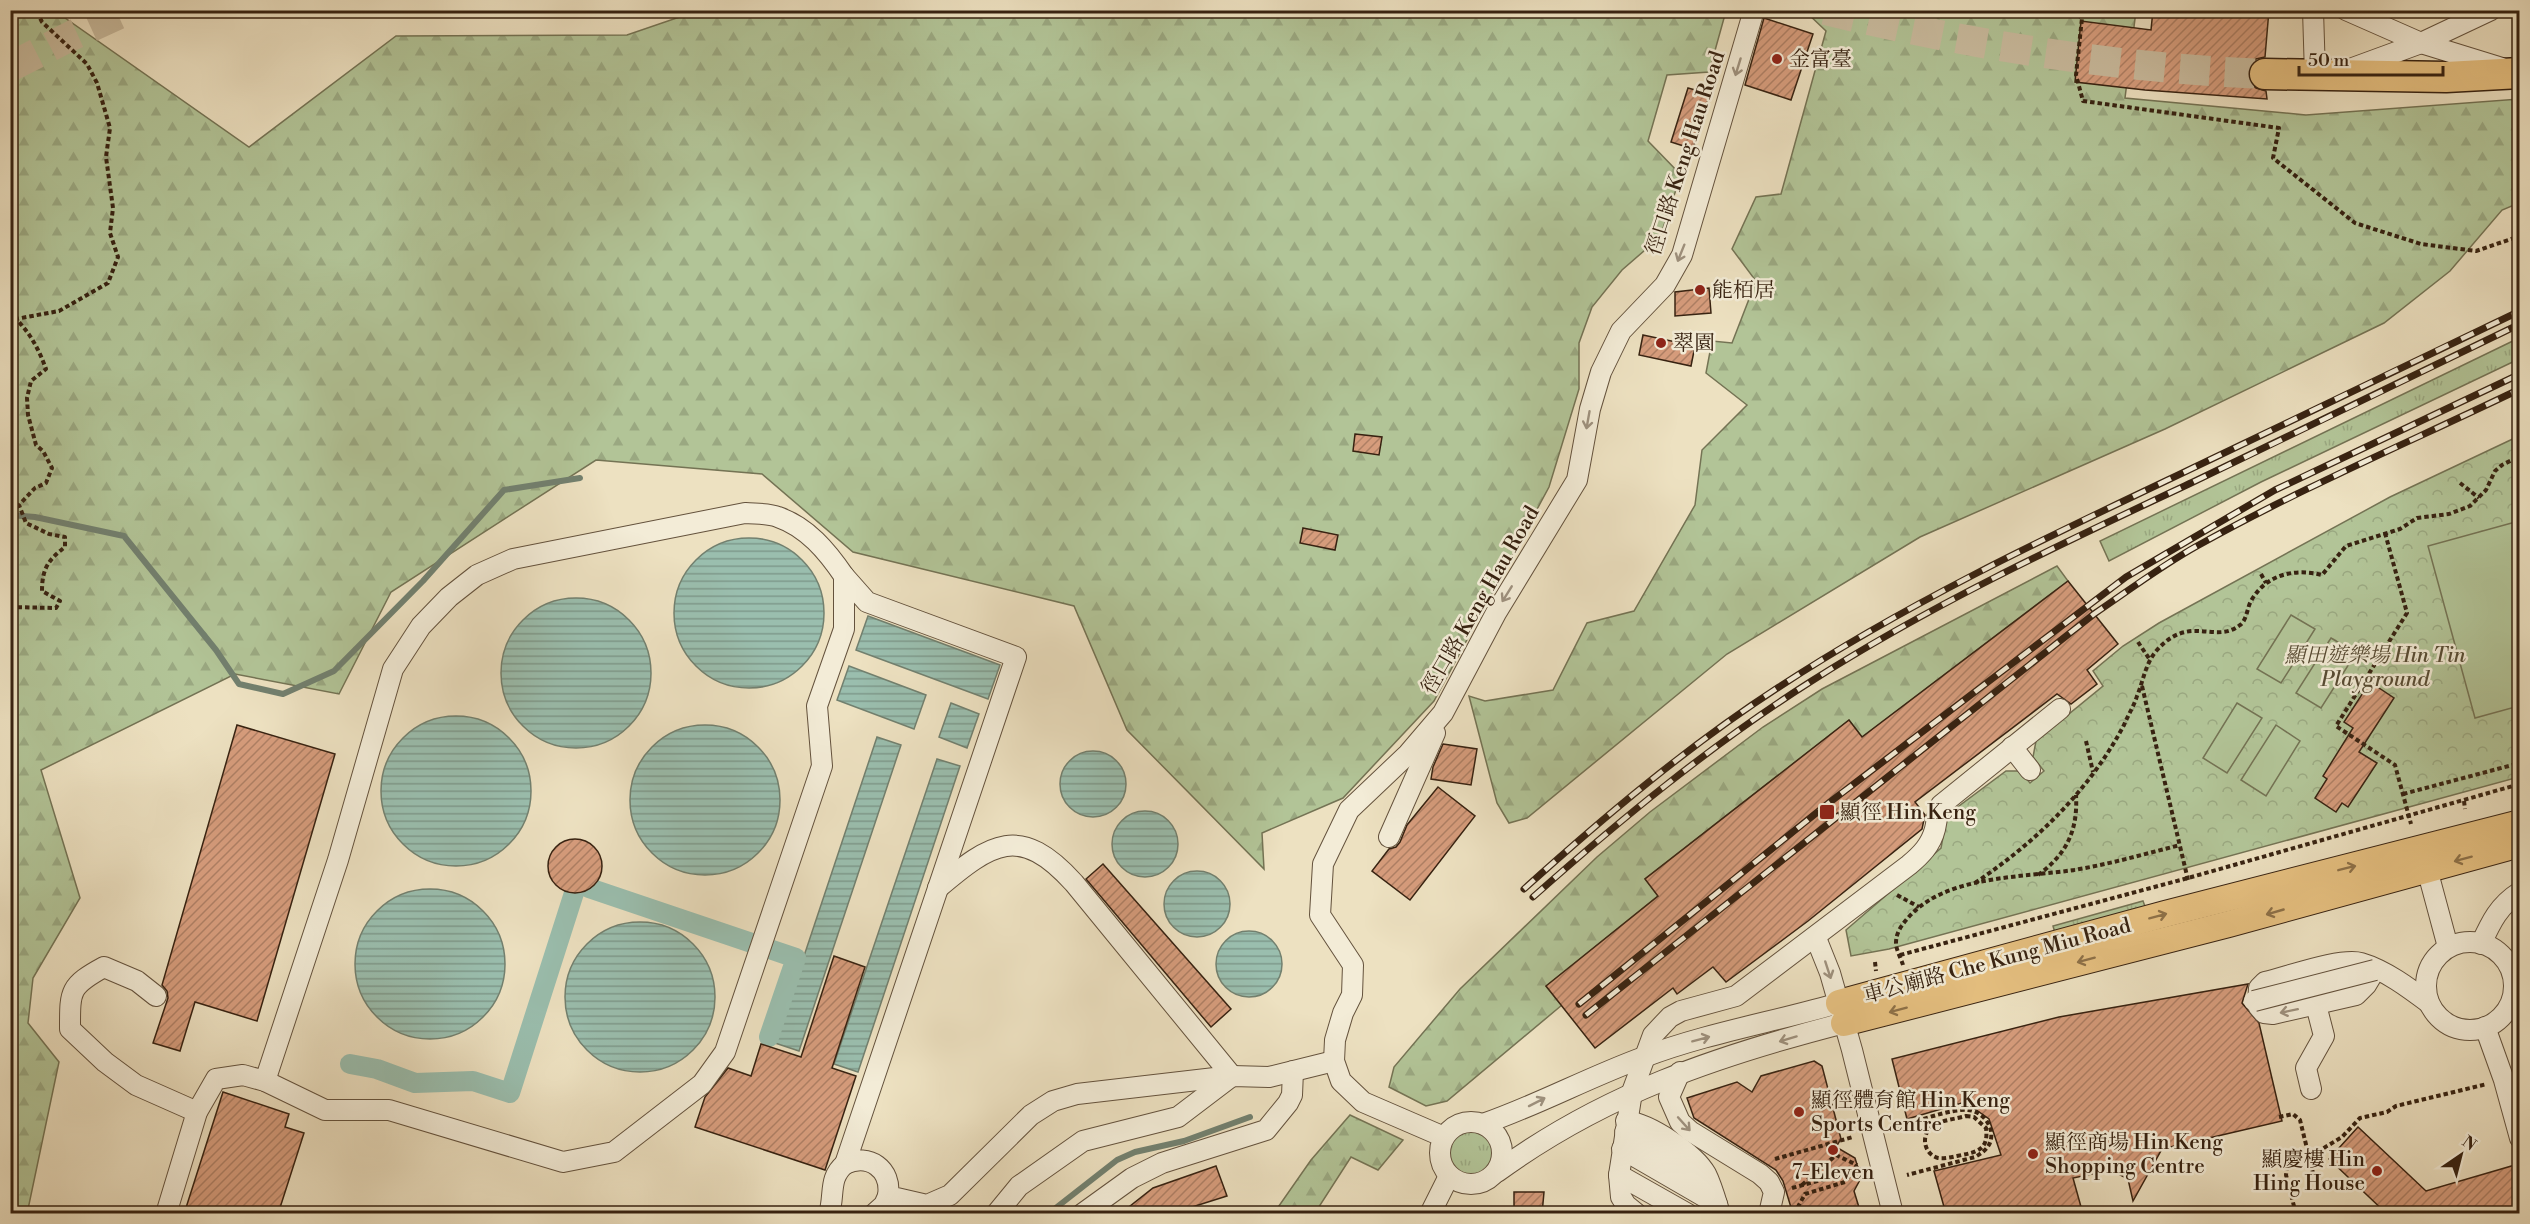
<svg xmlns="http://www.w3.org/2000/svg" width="2530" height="1224" viewBox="0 0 2530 1224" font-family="'Libre Bodoni','Noto Serif TC',serif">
	<defs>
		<pattern id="grass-tufts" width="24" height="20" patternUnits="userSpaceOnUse" patternTransform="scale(1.5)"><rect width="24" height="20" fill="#b2c497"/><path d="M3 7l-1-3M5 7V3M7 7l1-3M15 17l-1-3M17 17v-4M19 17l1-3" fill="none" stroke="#9aa881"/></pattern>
		<pattern id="forest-firs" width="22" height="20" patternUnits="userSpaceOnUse" patternTransform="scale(1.5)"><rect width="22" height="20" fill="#b2c497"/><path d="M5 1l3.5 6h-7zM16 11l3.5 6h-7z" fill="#9aa881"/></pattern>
		<pattern id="park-crowns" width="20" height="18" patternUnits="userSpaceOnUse" patternTransform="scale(1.5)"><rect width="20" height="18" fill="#b2c497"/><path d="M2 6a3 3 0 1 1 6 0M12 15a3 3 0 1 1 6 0" fill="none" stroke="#9aa881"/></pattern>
		<pattern id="water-rules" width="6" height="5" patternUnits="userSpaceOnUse" patternTransform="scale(1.5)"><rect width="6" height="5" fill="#9abeae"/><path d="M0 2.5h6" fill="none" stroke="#7e9a8c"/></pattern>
		<pattern id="building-hatch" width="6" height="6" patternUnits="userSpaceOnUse" patternTransform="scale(1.5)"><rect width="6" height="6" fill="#d69c7c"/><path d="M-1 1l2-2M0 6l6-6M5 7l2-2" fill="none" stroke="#ae7f64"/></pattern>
	</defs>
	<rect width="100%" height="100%" fill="#ede1c1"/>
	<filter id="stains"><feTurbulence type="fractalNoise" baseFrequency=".00333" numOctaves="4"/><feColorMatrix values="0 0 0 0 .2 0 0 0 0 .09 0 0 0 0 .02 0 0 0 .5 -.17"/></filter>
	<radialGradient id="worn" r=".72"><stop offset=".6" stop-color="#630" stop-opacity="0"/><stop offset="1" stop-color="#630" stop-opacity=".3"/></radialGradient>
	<g fill="url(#grass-tufts)" stroke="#747354" stroke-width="1.5">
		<polygon points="2519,338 2519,359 2261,482 2109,561 2100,541"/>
		<polygon points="2143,901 2146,909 2055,933 2053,926"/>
		<circle cx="1471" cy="1153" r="28"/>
	</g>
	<g fill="url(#forest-firs)" stroke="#747354" stroke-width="1.5">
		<polygon points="700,10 1726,11 1709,72 1667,75 1648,141 1681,175 1660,237 1622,270 1592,307 1579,343 1579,389 1549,487 1434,701 1343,798 1262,833 1264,869 1127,730 1074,606 853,552 762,474 596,460 391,592 339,694 235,674 41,770 80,898 33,978 28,1023 59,1062 27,1214 10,1213 10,16 65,18 249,147 396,36 627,35"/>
		<polygon points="1805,11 2136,11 2125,98 2306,115 2519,99 2519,203 2502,210 2450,271 2384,323 2165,429 1920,537 1727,654 1527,818 1509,823 1497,803 1469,696 1485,701 1553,690 1587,623 1634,611 1695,505 1702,450 1747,405 1706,373 1712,341 1732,343 1756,281 1732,249 1756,197 1781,194 1826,31"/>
		<polygon points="2057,566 2068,581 1862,737 1849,720 1645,879 1658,896 1546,986 1562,1005 1447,1101 1426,1106 1389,1087 1394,1067 1460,989 1597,857 1650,812 1763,727 1822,689"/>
		<polygon points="1350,1115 1403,1140 1378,1170 1351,1157 1315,1213 1274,1213 1311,1160"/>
	</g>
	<polygon fill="url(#park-crowns)" stroke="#747354" stroke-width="1.5" points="2519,436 2519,777 1889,949 1851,956 1846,930 1941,848 1947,815 2006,771 2020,771 2030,783 2044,771 2033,757 2036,741 2103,686 2093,671 2123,646 2159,623 2390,497"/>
	<g fill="#b2c497" stroke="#747354" stroke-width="1.5">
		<polygon points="2519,521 2519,706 2475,718 2428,546"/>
		<polygon points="2291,615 2315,629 2281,683 2257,669"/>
		<polygon points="2331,638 2356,653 2321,708 2296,693"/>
		<polygon points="2237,703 2262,718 2227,773 2203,758"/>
		<polygon points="2276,725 2300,741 2266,796 2241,780"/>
	</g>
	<g fill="url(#water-rules)" stroke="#72806f" stroke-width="1.5">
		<circle cx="749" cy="613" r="75"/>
		<circle cx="576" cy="673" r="75"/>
		<polygon points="868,616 1000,665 988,699 856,650"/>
		<polygon points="849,666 926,695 914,729 837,700"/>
		<polygon points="951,703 979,714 967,748 939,737"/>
		<circle cx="456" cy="791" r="75"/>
		<circle cx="705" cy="800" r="75"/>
		<polygon points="877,737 901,745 799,1051 775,1043"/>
		<circle cx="1093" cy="784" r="33"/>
		<polygon points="937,759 960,766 858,1072 834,1064"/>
		<circle cx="1145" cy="844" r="33"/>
		<circle cx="1197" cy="904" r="33"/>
		<circle cx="430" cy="964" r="75"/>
		<circle cx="640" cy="997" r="75"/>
		<circle cx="1249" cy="964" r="33"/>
	</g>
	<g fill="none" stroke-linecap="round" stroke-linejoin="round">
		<g stroke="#72806f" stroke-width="6">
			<polyline points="10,515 35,517 124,536 216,650 239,684 283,694 334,671 423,581 504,490 580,478"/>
			<polyline points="1048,1214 1117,1160 1135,1152 1184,1141 1250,1117"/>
		</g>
		<g stroke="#9abeae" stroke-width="20">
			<polyline points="589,888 796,958 769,1037"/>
			<polyline points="350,1064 377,1069 415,1083 473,1081 510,1093 574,893"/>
		</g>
	</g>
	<g fill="url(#building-hatch)" stroke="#372211" stroke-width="1.5">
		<polygon points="2153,10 2269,10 2265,57 2256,59 2251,65 2248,73 2250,82 2256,88 2266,91 2267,99 2145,90 2075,82 2081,21 2151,30"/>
		<polygon points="1764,18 1813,34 1791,100 1745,85"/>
		<polygon points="1688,88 1710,94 1693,149 1671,142"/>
		<polygon points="1709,288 1711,313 1675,316 1675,292"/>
		<polygon points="1643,335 1695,346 1691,366 1639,355"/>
		<polygon points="1355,434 1382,437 1379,455 1353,451"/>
		<polygon points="1303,528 1338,535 1335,550 1300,543"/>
		<polygon points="2068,581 2118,644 2087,670 2097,684 2071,704 2057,694 1915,802 1925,815 1922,829 1808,921 1726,982 1713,967 1677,994 1673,988 1595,1048 1546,986 1658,896 1645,879 1849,720 1862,737"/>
		<polygon points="2370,682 2394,698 2359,752 2377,763 2348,807 2342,803 2336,812 2315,798 2327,779 2323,776 2353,728 2344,722"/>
		<polygon points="237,725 335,754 257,1021 195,1002 180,1051 153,1043 168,998 167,991 162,985"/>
		<polygon points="1443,744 1477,749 1471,785 1431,779 1433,767"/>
		<polygon points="1438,787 1475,816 1410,900 1372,871 1389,849 1396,847 1400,842 1407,825"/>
		<circle cx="575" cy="866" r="27"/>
		<polygon points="1103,864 1231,1009 1211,1027 1086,879"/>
		<polygon points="834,956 865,967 832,1068 856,1076 825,1170 695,1127 705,1097 728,1068 751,1076 761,1044 801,1057"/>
		<polygon points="2248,984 2242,1003 2259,1023 2282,1121 2162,1149 2133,1201 2128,1179 2111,1170 2073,1178 2083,1214 1946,1214 1934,1171 2001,1155 1989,1119 1965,1102 1907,1119 1892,1059 2059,1017"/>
		<polygon points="1814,1061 1822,1066 1841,1139 1836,1147 1855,1158 1861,1178 1854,1191 1861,1214 1793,1214 1783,1181 1776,1170 1694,1118 1687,1098 1737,1082 1752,1092 1761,1076"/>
		<polygon points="223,1092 289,1114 285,1127 304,1133 278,1214 184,1214"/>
		<polygon points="2358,1127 2426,1191 2515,1165 2520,1179 2520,1209 2504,1214 2493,1214 2492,1210 2478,1214 2387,1214 2329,1159"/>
		<polygon points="1216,1166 1227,1196 1170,1214 1120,1214 1153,1188"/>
		<polygon points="1514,1192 1544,1192 1542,1214 1516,1214 1516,1210 1514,1210"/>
	</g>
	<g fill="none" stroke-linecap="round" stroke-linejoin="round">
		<g stroke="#c9bb9e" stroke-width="30" stroke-dasharray="30 15" stroke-linecap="butt">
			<path d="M 1825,10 C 1970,45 2117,68 2265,74"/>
			<polyline points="10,67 71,36 128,10"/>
		</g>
		<defs>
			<g id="minor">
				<polyline points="2313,10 2315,75"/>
				<polyline points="2346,10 2421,43 2502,68"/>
				<polyline points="2350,69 2421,43 2491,10"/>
				<polyline points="2012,747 2030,770"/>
				<polyline points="1389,837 1435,733"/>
				<polyline points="2427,869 2448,947"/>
				<path d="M 938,888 C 991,843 1020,823 1074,883 L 1232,1076"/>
				<polyline points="1816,938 1830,973 1852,1050 1893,1214"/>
				<circle cx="2470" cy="986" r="44"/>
				<path d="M 2481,944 C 2491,922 2499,905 2520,892"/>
				<path d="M 2375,970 L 2366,985 L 2356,995 L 2273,1014 L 2264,1013 L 2258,1006 L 2259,988 L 2265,982 C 2287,977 2341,957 2361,963 C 2385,970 2409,988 2429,1003"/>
				<path d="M 156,996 L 137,981 L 104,967 C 69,986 70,991 70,1029 L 105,1062 L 136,1085 L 197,1112"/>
				<polyline points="2485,1027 2504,1080 2520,1138"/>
				<polyline points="1680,1072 1669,1097 1680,1122 1690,1131 1760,1174 1769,1182 1774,1192 1769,1214"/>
				<path d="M 265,1081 L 338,860 L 393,669 L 421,626 L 449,597 L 477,575 L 513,559 L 745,513 C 756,514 768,513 778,517 C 807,527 827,551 844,576"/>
				<polyline points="2311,1089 2306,1068 2324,1036 2316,1005"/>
				<path d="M 1626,1121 C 1650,1124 1694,1153 1706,1174 C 1712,1186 1716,1201 1720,1214"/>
				<circle cx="1471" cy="1153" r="31"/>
				<path d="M 1483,1124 C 1538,1105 1589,1077 1644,1057 C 1707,1033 1774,1022 1839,1003"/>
				<polyline points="1625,1132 1702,1178"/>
				<polyline points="1444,1137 1363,1102 1341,1081 1334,1061 1335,1040 1343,1013 1352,995 1353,965 1320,915 1323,864 1349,810 1408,754 1443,713 1496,613 1577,480 1590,409 1601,372 1621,331 1665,285 1682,255 1754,10"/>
				<polyline points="1622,1149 1717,1204"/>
				<path d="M 1497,1172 C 1604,1094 1716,1056 1844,1023"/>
				<polyline points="1619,1175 1688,1214"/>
				<path d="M 166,1214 L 197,1112 L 216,1079 L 243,1075 L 265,1081 L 325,1110 L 389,1110 L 563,1162 L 614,1152 L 702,1084 L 725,1052 L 822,766 L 817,706 L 844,629 L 844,576 L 867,602 L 1016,657 L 845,1164 C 869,1153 892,1169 888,1196 L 927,1205 L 950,1195 L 1031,1115 L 1053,1101 L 1077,1094 L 1232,1076 L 1269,1077 L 1334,1061"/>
				<path d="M 829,1214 C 835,1195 828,1178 845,1164"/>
				<polyline points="874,1214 884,1205 888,1196"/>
				<polyline points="996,1214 1019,1186 1083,1141 1178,1117 1232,1076"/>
				<polyline points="1082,1214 1132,1178 1162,1163 1266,1130 1288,1103 1292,1095 1293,1071"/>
				<polyline points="1430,1214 1449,1176"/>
				<path d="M 1637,1214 L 1626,1205 L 1621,1197 L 1619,1175 L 1632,1092 L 1653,1035 L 1670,1017 L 1681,1011 L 1736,996 L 1909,865 C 1921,855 1931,845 1935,829 C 1937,820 1937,814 1941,805 L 2060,709"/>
			</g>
			<g id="major">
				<polyline points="1839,1003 2165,914 2520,823"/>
				<polyline points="1844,1023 2229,924 2520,844"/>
			</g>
			<polyline id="highway" points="2265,74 2446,77 2520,73"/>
		</defs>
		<use href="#minor" stroke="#64523d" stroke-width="22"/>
		<use href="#major" stroke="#372211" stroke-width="28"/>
		<use href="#highway" stroke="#372211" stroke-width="33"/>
		<g stroke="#372211" stroke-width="4" stroke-dasharray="4.5 3" stroke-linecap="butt">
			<polyline points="2071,10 2082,18 2076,75 2083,101 2279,128 2273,158 2355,223 2421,244 2476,251 2520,236"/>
			<polyline points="2460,483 2479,498"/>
			<polyline points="2385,533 2407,613 2336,726 2395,765 2411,824"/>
			<polyline points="2261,574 2266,583"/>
			<path d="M 10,607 L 56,608 L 60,601 L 42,591 C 42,569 48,560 65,547 L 65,537 L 49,534 L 26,523 L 19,505 L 35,488 L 46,483 L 52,468 L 43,451 L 36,445 L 28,415 L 27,398 L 31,381 L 46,369 C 39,350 31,334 16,319 L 59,311 L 108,283 L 118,257 L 110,233 L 113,208 L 106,157 L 110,128 L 97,83 L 87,64 L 42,22 L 36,10"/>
			<polyline points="2138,642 2150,660"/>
			<polyline points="2142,686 2188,880"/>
			<polyline points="2086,741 2093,772"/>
			<polyline points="2403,794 2520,763"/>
			<polyline points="2464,801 2465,809"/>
			<path d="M 2038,875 C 2067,854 2078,830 2076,795"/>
			<path d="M 1975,883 C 2036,842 2089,791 2124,725 C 2128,715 2134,706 2137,696 C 2144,679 2145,664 2157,650 C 2190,613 2215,645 2240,625 C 2247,620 2247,608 2251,601 C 2266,574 2295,568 2322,575 L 2346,546 L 2400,529 L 2417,518 L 2449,514 L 2470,506 L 2486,490 L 2495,471 L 2502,465 L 2520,456"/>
			<polyline points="1897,895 1919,907"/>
			<polyline points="1900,955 2188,878 2520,784"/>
			<polyline points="1875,962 1876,971"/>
			<path d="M 1903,965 C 1901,958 1896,950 1896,943 C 1896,933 1901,926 1907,919 C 1944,875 2020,878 2074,870 C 2110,864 2145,854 2180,845"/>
			<path d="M 1966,1116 L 1974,1117 L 1986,1128 C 1989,1151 1976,1152 1957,1156 C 1952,1157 1944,1159 1938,1158 C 1923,1154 1920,1133 1934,1125 C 1942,1120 1956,1119 1966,1116 Z"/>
			<polyline points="2279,1117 2293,1114 2300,1120 2313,1173 2330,1189"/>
			<path d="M 1895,1128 C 1911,1123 1953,1108 1968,1110 C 1980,1111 1989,1121 1991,1131 C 1993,1144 1986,1151 1975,1157 L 1907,1175"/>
			<polyline points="1775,1159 1853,1137"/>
			<polyline points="1802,1185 1836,1155 1857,1165"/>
			<polyline points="1792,1188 1861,1169"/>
			<polyline points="2296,1214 2286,1175 2287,1167 2295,1161 2309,1157 2342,1137 2360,1118 2387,1112 2396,1106 2487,1084"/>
		</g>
		<use href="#minor" stroke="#f3ecd7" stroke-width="20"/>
		<use href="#major" stroke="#e6c080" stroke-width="26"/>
		<use href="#highway" stroke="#e6c080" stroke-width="30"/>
		<defs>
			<g id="rail">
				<path d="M 1524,889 C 1605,816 1688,746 1779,687 C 1904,605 2039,541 2174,477 C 2289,422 2404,366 2520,311"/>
				<path d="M 1533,897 C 1621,819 1711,745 1810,682 C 1932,604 2063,543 2193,482 C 2302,430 2411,377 2520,324"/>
				<polyline points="1579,1004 1830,802 2126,577 2275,490 2520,374"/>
				<path d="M 1586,1015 L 2094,614 C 2128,591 2161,566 2197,546 C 2301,488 2412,441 2520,389"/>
			</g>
		</defs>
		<use href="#rail" stroke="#372211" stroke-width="7"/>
		<use href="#rail" stroke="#f3ecd7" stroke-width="4.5" stroke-dasharray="14" stroke-linecap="butt"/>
		<defs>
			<polyline id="minor-bridge" points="2254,1001 2375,970"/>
		</defs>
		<use href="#minor-bridge" stroke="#64523d" stroke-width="22" stroke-linecap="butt"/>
		<polyline stroke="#372211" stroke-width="4" stroke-dasharray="4.5 3" stroke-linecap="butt" points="1794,1214 1805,1194 1845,1182 1857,1165"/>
		<use href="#minor-bridge" stroke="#f3ecd7" stroke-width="20"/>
	</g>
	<defs><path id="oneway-shaft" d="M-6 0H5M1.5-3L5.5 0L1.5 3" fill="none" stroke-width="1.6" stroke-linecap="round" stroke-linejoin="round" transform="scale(1.5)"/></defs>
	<g stroke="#9e917e">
		<use href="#oneway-shaft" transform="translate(1738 67) rotate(107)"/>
		<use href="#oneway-shaft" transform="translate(1681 253) rotate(112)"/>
		<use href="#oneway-shaft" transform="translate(1588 420) rotate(100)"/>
		<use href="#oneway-shaft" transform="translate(1507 594) rotate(122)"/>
		<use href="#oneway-shaft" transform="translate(1828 970) rotate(72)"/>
		<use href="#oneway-shaft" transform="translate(2289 1011) rotate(168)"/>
		<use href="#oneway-shaft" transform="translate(1701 1039) rotate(-15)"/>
		<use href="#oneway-shaft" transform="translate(1788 1039) rotate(163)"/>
		<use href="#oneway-shaft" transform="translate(1537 1102) rotate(-27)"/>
		<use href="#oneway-shaft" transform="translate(1684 1124) rotate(48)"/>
	</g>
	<g stroke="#8e7148">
		<use href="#oneway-shaft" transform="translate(2463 859) rotate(165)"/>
		<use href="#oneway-shaft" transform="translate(2347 868) rotate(-14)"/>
		<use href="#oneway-shaft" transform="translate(2275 912) rotate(164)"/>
		<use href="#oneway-shaft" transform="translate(2158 916) rotate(-15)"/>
		<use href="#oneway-shaft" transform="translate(2086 960) rotate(165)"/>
		<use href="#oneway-shaft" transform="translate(1898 1010) rotate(165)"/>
	</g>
	<g fill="#8f2418" stroke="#f3ecd7" stroke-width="2">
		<circle cx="1777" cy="59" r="6"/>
		<circle cx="1700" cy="290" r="6"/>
		<circle cx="1661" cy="343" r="6"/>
		<rect x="1819" y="804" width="16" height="16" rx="3"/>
		<circle cx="1799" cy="1112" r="6"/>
		<circle cx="1833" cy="1150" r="6"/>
		<circle cx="2033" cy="1154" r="6"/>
		<circle cx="2377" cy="1171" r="6"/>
	</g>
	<g text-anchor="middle" stroke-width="5" stroke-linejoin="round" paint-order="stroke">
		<g font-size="21" fill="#372211" stroke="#f3ecd7" text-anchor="start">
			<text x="1789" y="66">金富臺</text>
			<text x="1712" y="297">能栢居</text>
			<text x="1673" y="350">翠園</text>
			<text x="1840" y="819">顯徑 Hin Keng</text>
			<text x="1811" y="1107">顯徑體育館 Hin Keng<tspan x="1811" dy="24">Sports Centre</tspan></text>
			<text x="2045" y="1149">顯徑商場 Hin Keng<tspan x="2045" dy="24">Shopping Centre</tspan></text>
			<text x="2365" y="1166" text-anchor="end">顯慶樓 Hin<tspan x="2365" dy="24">Hing House</tspan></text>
			<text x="1833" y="1179" text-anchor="middle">7-Eleven</text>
		</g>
		<g font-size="21" fill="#372211" stroke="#f3ecd7">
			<text transform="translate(1685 153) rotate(-72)" y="7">徑口路 Keng Hau Road</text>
			<text transform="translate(1480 600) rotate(-60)" y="7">徑口路 Keng Hau Road</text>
			<text transform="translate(1997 960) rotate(-15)" y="7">車公廟路 Che Kung Miu Road</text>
		</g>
		<g font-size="21" font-style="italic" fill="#564a32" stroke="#f3ecd7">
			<text x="2375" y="662">顯田遊樂場 Hin Tin<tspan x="2375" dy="24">Playground</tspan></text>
		</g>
	</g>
	<rect width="2530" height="1224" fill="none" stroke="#ede1c1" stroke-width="36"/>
	<rect x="12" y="12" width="2506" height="1200" fill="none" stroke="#372211" stroke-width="3"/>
	<rect x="18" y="18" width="2494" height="1188" fill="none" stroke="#372211" stroke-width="1.5"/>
	<g transform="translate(2461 1155) rotate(35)" stroke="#f3ecd7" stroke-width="4.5" paint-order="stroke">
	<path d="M0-4.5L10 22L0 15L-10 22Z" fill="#372211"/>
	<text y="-9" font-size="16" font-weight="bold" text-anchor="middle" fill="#372211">N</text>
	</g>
	<path d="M2299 66v9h144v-9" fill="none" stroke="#372211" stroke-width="3"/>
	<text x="2308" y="66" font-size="18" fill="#372211" stroke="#f3ecd7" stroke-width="4.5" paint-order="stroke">50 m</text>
	<rect width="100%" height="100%" filter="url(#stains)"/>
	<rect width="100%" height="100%" fill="url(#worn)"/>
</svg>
